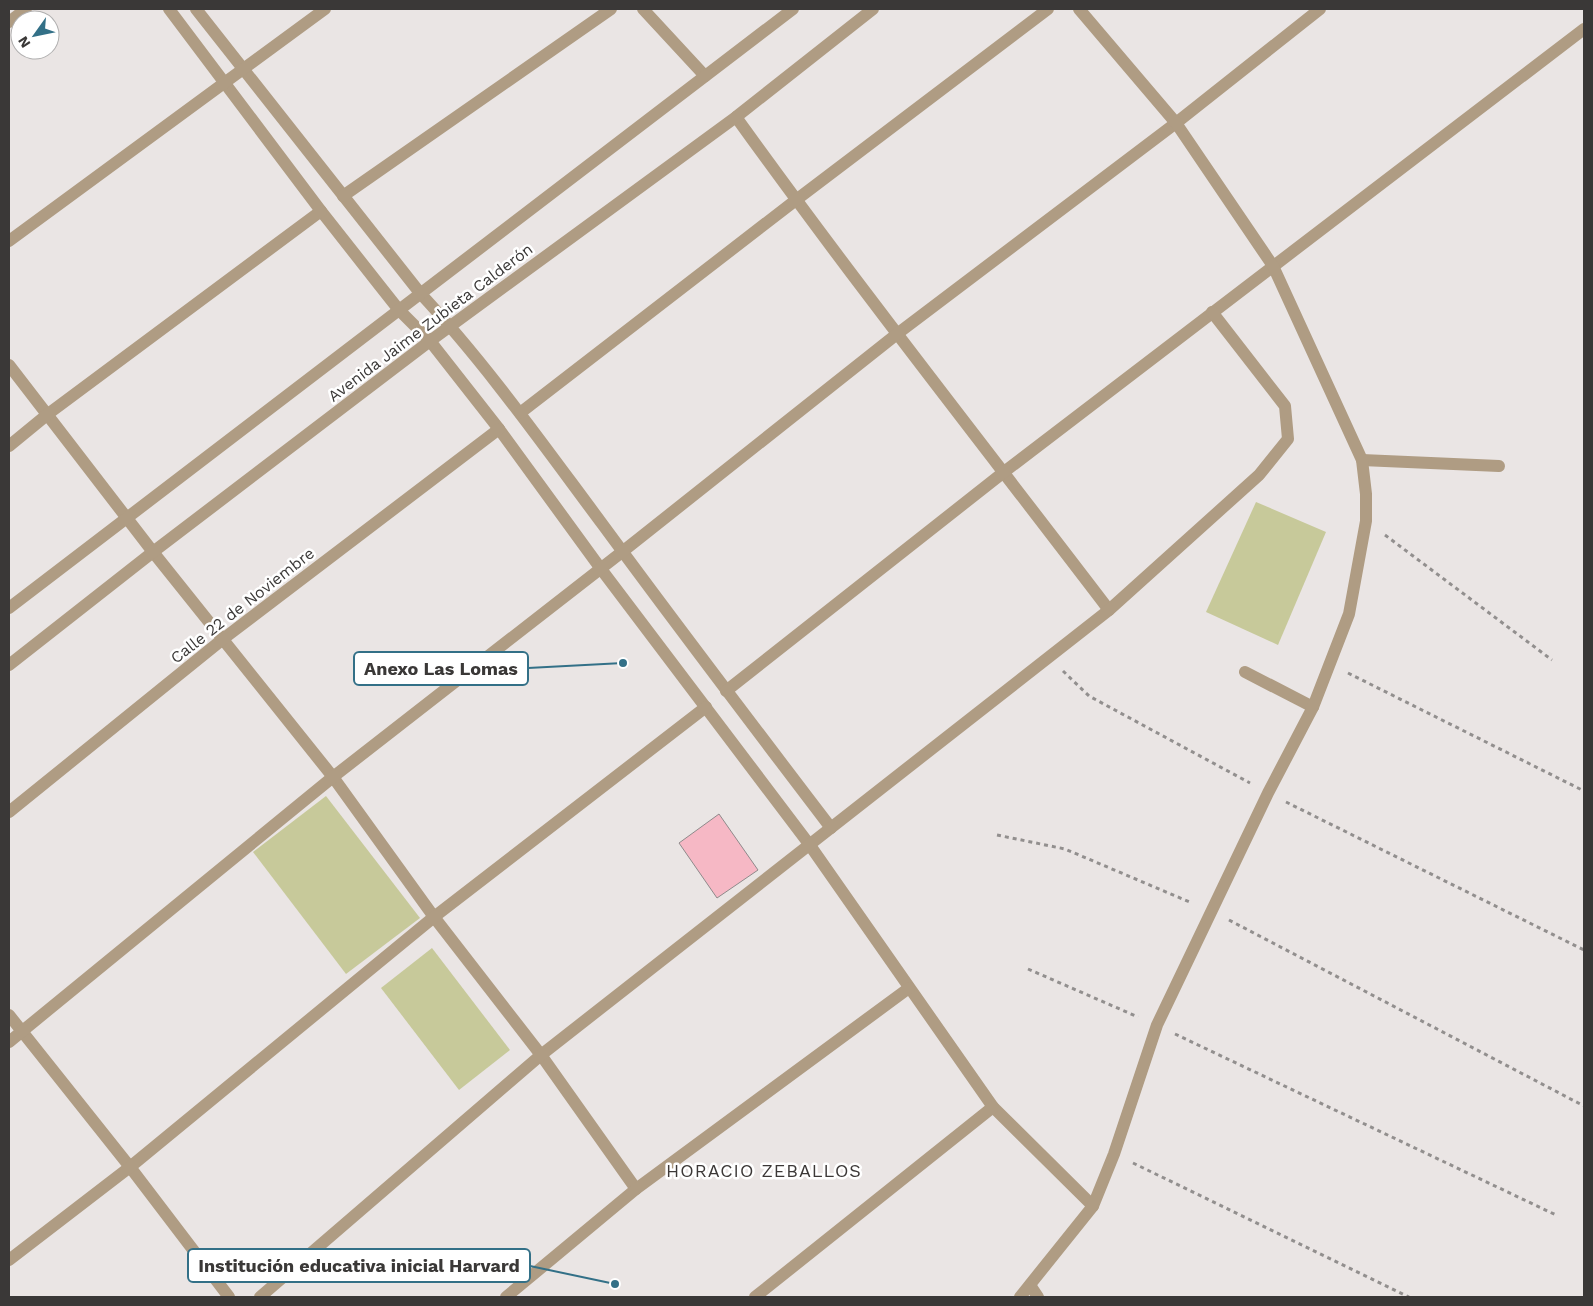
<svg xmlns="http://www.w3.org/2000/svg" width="1593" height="1306" viewBox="0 0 1593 1306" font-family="'Work Sans',sans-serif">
	<rect width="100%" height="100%" fill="#eae5e4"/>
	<g fill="#c7c99a">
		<polygon points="1256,502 1326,532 1278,645 1206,612"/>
		<polygon points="326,796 420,918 346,974 253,852"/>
		<polygon points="432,948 510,1050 459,1090 381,988"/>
	</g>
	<polygon fill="#f6b8c5" stroke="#8f8a8b" points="719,814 758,870 717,898 679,843"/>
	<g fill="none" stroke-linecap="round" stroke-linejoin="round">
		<g stroke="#928f8e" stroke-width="3" stroke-dasharray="4 4" stroke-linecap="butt">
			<polyline points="1385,535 1552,660"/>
			<polyline points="1063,671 1089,696 1250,783"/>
			<polyline points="1348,673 1584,791"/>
			<polyline points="1286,802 1584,950"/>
			<polyline points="997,835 1065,849 1192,903"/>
			<polyline points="1229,920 1584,1106"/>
			<polyline points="1028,969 1138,1017"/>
			<polyline points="1175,1034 1556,1215"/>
			<polyline points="1133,1163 1409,1297"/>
		</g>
		<g stroke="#af9c83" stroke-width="12">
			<polyline points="169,9 321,211 380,286 399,310 430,341 499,429 601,569 809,844 993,1107 1093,1206"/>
			<path d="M 196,9 L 420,293 C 487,365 544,446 603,525 C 678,627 754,727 831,828"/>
			<polyline points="643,9 705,76"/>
			<polyline points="9,22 26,9"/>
			<path d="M 736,117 C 856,284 984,446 1109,610"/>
			<polyline points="343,196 611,9"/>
			<polyline points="9,241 325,9"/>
			<polyline points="9,365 153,552 333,777 434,917 541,1055 636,1189"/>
			<polyline points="520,413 796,200 1048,9"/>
			<polyline points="9,446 48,414 321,211"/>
			<polyline points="1362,460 1499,466"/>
			<polyline points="1245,672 1313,707"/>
			<polyline points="726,691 1004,472 1584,29"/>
			<polyline points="9,812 223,639 499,429"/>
			<polyline points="9,1015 130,1167 229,1297"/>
			<polyline points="9,1042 333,777 622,552 897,334 1176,123 1320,9"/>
			<polyline points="9,1260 130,1167 434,917 706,707"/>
			<polyline points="1030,1285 1038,1297"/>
			<polyline points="260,1297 541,1055 1109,610 1259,475 1288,439 1285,406 1212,312"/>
			<polyline points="506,1297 636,1189 909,988"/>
			<polyline points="755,1297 993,1107"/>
			<polyline points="1020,1297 1093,1206 1114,1154 1157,1025 1268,793 1313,707 1349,614 1366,521 1366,494 1362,460 1273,266 1176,123 1079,9"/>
		</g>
		<g stroke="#af9c83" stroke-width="12">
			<polyline points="9,608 793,9"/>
			<polyline points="9,665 153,552 430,341 736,117 873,9"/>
		</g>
	</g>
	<g text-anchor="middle" stroke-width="5" stroke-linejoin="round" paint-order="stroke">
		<g font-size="16" fill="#3a3837" stroke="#fff">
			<text transform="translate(430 322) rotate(-37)" y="6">Avenida Jaime Zubieta Calderón</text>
			<text transform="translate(242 605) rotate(-38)" y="6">Calle 22 de Noviembre</text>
		</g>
		<g font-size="18" letter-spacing="1" fill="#3c3837" stroke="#fff">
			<text x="764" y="1177">HORACIO ZEBALLOS</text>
		</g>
	</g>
	<path fill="none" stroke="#337087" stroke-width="2" d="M623 663L528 668M615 1284L530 1266"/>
	<g fill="#337087" stroke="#fff" stroke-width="2">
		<circle cx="623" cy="663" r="5"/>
		<circle cx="615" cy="1284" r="5"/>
	</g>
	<g fill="#fff" stroke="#337087" stroke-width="2">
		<rect x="354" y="652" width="174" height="33" rx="5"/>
		<rect x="188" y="1249" width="342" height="33" rx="5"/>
	</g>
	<g font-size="18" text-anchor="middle" font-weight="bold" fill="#3a3837">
		<text x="441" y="675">Anexo Las Lomas</text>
		<text x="359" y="1272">Institución educativa inicial Harvard</text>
	</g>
	<rect width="1593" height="1306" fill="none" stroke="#3a3837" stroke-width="20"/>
	<g transform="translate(35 35) rotate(237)"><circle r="24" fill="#ffffff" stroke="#b0afaf"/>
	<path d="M0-4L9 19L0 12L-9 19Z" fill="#337087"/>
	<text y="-8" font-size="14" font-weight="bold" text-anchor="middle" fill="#3a3837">N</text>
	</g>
</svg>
